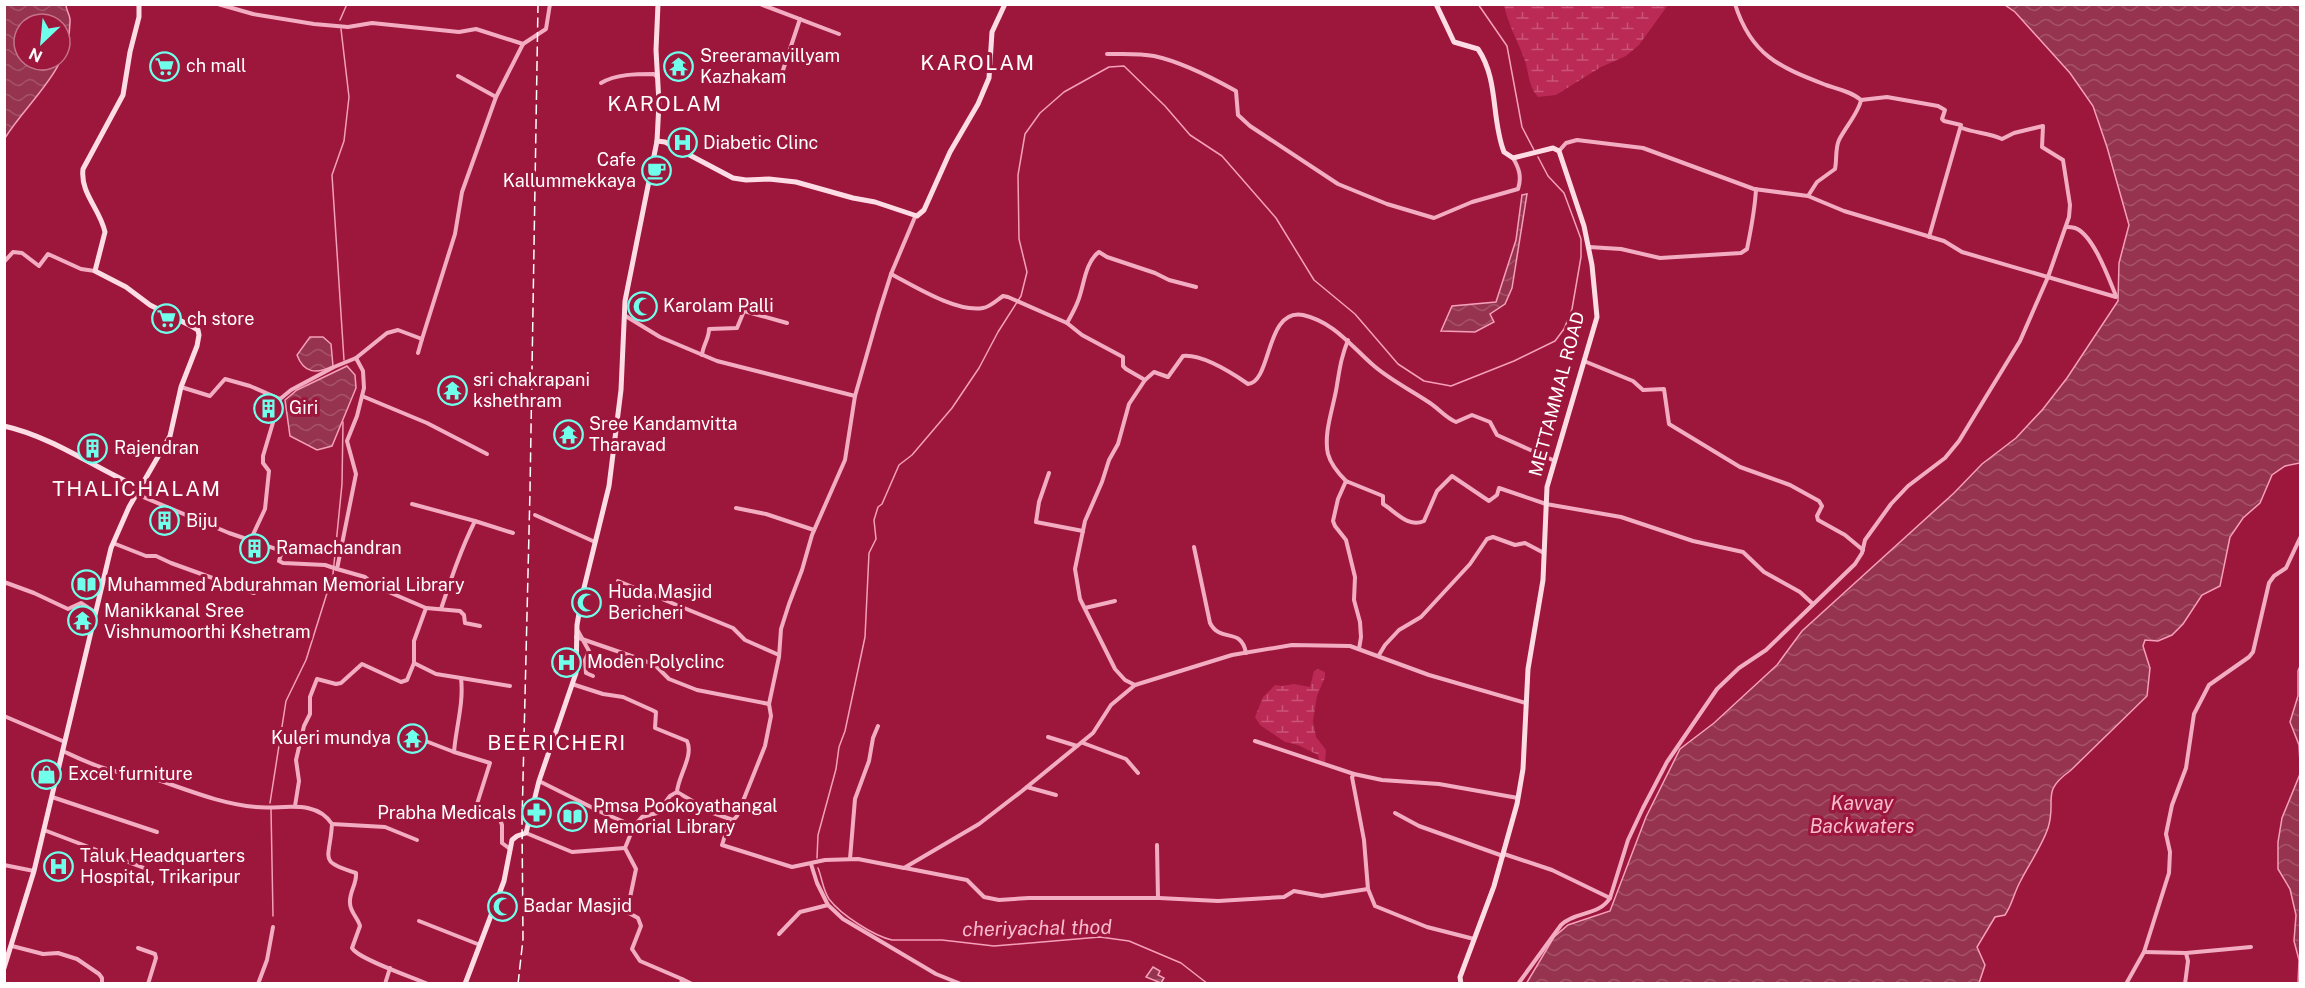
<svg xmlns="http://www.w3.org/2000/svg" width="2305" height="988" viewBox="0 0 2305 988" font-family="'Public Sans',sans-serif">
	<defs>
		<pattern id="wetland-marsh" width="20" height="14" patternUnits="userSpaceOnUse" patternTransform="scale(1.5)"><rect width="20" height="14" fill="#bb2955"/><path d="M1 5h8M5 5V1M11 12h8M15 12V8" fill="none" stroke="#c95477"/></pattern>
		<pattern id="water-waves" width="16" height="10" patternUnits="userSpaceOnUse" patternTransform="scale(1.5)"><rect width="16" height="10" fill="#96344f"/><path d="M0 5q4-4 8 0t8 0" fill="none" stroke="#a65269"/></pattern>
	</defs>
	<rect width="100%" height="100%" fill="#9d163c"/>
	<g fill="url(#wetland-marsh)">
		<path d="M 1504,5 L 1668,5 L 1639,45 L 1626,56 L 1601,67 L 1556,95 L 1538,97 C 1528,86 1529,72 1524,58 C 1517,40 1508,24 1504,5 Z"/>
		<polygon points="1318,669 1325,672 1325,677 1317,696 1313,721 1316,737 1326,750 1325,763 1319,761 1318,755 1298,745 1285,742 1260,725 1255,717 1263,697 1275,685 1282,686 1294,684 1310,687 1314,671"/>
	</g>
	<g fill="url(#water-waves)" stroke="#f5a0bb" stroke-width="1.5" fill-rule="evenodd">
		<path d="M 5,4 L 66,5 C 66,11 71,16 70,22 C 70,70 28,101 5,138 ZM 24,24 L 60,24 L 60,60 L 24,60 Z"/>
		<path d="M 2005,5 L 2300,5 L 2300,463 L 2285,466 L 2272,475 L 2260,503 L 2243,518 L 2230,537 L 2220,586 L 2202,595 L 2183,624 L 2172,635 L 2158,641 L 2145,640 L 2143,646 L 2150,668 L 2147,696 L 2070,771 C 2040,792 2057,800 2048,828 C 2042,846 2029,864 2020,882 C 2014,893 2012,905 2005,915 L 1995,917 L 1977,947 L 1985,965 L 1979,983 L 1526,984 L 1554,937 L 1568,925 L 1610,911 L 1646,817 L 1680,749 L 1714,723 L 1777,665 L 1802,631 L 1954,493 L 1982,464 L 2016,438 L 2043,409 L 2067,378 L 2118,301 L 2119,263 L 2129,225 L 2107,147 L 2093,106 L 2070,73 L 2015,12 Z"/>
		<polygon points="1527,194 1512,288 1505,304 1490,314 1494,322 1475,332 1441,331 1452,306 1496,302 1516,240 1522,195"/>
		<path d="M 310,337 L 323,337 L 331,344 L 333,366 C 317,374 304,374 297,355 Z"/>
		<polygon points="347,366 355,375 356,388 332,446 317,450 290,436 285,400 297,390"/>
		<polygon points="2300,666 2300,763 2299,745 2290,722 2298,696 2298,671"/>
		<polygon points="2300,774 2300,983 2298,984 2299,960 2294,941 2296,915 2290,889 2278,869 2278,842 2282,818"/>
		<polygon points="1153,967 1160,971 1158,975 1164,978 1161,983 1146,977"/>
	</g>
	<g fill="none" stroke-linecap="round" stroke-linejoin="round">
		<g stroke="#f5a0bb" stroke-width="1.5">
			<polyline points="1478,4 1507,46 1522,127 1534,150"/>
			<polyline points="340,20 347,4"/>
			<polyline points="341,29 349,97 344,141 332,175 344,360"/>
			<polyline points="270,803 286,701 306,660 333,574 342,484 343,422"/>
			<polyline points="271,809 273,916"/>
			<polyline points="817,858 818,835 836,769 839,747 845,731 865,637 869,553 876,539 874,520 878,507 882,504 899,465 912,455 952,408 979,368 998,332 1021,296 1027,272 1019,239 1018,175 1025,134 1040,113 1064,92 1109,67 1124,66 1165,106 1190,135 1222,156 1276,218 1314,280 1355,314 1398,364 1424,381 1451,386 1514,361 1555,341 1564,329 1572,309 1581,257 1581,239 1564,193 1548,176 1538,157"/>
			<path d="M 818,868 C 822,878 823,890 829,899 C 841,915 874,936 892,940 L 942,940 L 994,946 L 1100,937 L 1129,941 L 1181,963 L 1208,984"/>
		</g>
		<g stroke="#f3adc2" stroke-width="4">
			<polyline points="218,4 253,14 314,24 348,27 372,23 459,32 476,29 523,44"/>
			<polyline points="760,4 839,34"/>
			<path d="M 1735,4 C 1751,55 1779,67 1826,85 C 1838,89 1852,92 1861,100 C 1859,112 1845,128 1839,140 C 1835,149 1837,160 1835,169 L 1817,182 L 1808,196"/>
			<path d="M 1107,54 C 1122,54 1139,53 1154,56 C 1182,62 1211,77 1236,91 L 1238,115 L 1250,126 L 1338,184 L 1387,204 L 1434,218 L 1472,202 L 1518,189 C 1522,177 1519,168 1513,158"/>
			<polyline points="458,76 496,97"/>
			<polyline points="779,82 800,19"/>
			<path d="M 601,83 C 616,74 636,74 654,74 L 657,77"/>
			<polyline points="1861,100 1887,97 1938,106 1945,110 1942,119 1944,121 1961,125 1929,237"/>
			<polyline points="1559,151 1566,143 1577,140 1643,148 1754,189 1808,196 1844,211 1944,241 1962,252 2116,297"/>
			<path d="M 2066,227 C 2069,227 2072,227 2075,228 C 2093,234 2109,279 2116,296"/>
			<path d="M 1589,247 L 1621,249 L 1660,258 L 1741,253 L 1747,249 C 1751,229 1755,210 1756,189"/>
			<polyline points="4,262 13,252 22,253 39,266 48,254 81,269 95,271"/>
			<path d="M 891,274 C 914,286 957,313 983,308 C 990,307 997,300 1003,296 L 1008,297 L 1067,323 L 1082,335 L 1123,357 L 1123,366 L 1126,369 L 1145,380 L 1129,404 L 1118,444 L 1109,460 L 1102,482 L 1085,521 L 1075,569 L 1080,599 L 1115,669 L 1125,680 L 1135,685"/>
			<polyline points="624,315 660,337 717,361 855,396"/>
			<path d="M 1067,323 C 1071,316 1075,309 1078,301 C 1084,286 1085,262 1099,252 L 1107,257 L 1155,273 L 1169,280 L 1196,287"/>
			<polyline points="418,353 422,339"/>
			<path d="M 702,355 C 703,345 709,339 709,329 L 737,328 L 744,311 L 787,323"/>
			<path d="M 356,358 L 363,371 L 364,388 L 357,416 L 347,441 L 356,474 L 337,569 L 365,577 L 377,587 L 426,608 L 414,641 L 414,663 L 436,674 L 461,678 C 464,703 456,727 454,752 L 490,763 L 477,804 L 479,808 L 498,814 L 502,825 L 502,843 L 510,849"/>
			<polyline points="1584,361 1633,381 1643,390 1664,389 1669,424 1740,467 1790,485 1819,501 1822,506 1817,516 1818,520 1845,535 1863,550"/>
			<path d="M 1145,380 L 1154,372 L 1168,377 L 1183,356 C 1202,354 1232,373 1248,384 C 1272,382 1265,308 1303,315 C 1334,322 1351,346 1373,365 C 1390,380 1411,390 1430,403 C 1439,409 1446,418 1456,422 L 1472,415 L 1490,422 L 1497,435 L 1555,461"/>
			<polyline points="181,387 210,396 225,379 250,386 280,399 291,390 334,367 356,358 387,333 398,330 422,339 455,234 462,192 496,97 523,44 546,29 550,4"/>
			<polyline points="362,396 427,423 487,454"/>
			<polyline points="87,438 102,447 93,464"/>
			<polyline points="1049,473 1039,502 1036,522 1083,531"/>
			<path d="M 1346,481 C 1338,473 1331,465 1328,454 C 1323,433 1334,406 1337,385 C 1340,367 1341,358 1348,340"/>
			<polyline points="136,494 229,533 282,551 279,561 283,563 325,565 337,569"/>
			<polyline points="412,504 475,521"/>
			<polyline points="736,508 766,514 814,530"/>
			<polyline points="535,515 595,542"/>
			<polyline points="250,541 265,509 269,471 263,463 263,456 280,399"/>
			<polyline points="113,543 146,556 156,556 171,563 254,593"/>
			<path d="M 1194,547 L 1210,623 C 1221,644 1241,626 1246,653"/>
			<polyline points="618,581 733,628 745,640 779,655"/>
			<polyline points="4,582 34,593 68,609 81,603 96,613"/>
			<polyline points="426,608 460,611 464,615 465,623 480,626"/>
			<polyline points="1085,608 1115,601"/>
			<path d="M 441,609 C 451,579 461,549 475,521 L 513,533"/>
			<polyline points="578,631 589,651 585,660 586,673 593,676"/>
			<polyline points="576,637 643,660 656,666 669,679 697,690 769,704 779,657 781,629 789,604 802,570 812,535 845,460 855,396 879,312 891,274 915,217"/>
			<path d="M 1359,649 L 1361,637 L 1360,622 L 1354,600 L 1355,577 L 1346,540 L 1335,526 L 1333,521 L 1338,499 L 1346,481 L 1383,496 L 1383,504 C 1396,512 1408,528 1424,521 L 1437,491 L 1452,476 L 1489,501 L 1497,495 L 1499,488 L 1546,504 L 1621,517 L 1693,541 L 1743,552 L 1764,572 L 1800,592 L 1813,604"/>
			<polyline points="1379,655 1385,645 1399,630 1421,617 1470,564 1487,539 1493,537 1515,545 1525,543 1544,553"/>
			<polyline points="461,678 510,686"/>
			<path d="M 572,684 L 603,694 L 623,697 L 652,710 L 656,712 L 655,728 L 687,741 C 694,756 678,776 677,792"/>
			<polyline points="769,704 771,716 765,746 737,816 728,826 722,845 792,867 825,860 858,859 904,868 979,824 1022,791 1093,733 1111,705 1135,685 1232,655 1292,645 1350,646 1429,675 1526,703"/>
			<polyline points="4,716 65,742"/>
			<polyline points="1048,737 1077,746"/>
			<polyline points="423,740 454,752"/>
			<polyline points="1255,741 1354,774"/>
			<polyline points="1083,743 1126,759 1138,773"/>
			<path d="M 63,751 C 80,759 96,767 114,771 C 128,774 141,775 155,779 C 188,790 221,804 256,807 C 282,810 315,798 332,824 C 330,860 317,861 356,873 C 357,884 349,892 350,903 C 350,912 358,918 360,926 L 352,948 C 358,959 412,977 428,984"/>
			<polyline points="539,781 603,813 634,826"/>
			<polyline points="1027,787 1056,795"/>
			<polyline points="52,797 157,832"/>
			<polyline points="295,806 299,781 296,760 304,726 310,714 310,697 317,679 336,684 341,683 362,664 401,682 407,680 414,663"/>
			<polyline points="1395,813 1419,826 1503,856"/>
			<polyline points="332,824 385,827 417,840"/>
			<polyline points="44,830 144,868"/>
			<polyline points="526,833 572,852 625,848"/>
			<polyline points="1157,845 1158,898"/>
			<path d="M 1504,854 L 1552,870 L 1610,898 L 1628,840 L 1643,808 L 1667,762 L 1717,689 L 1739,668 L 1766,650 L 1855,564 L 1862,553 L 1865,540 L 1891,504 L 1908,486 L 1945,458 L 1959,441 L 2020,341 L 2048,277 L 2069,217 L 2070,205 L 2063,160 L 2042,147 L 2043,126 L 2014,133 L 2002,139 C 1989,133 1975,133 1962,128"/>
			<polyline points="850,859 855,799 869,761 873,738 878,726"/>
			<polyline points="811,864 817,883 828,905 843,919 936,974 961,984"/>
			<polyline points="4,865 34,871"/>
			<polyline points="905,868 967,880 984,897 999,900 1029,898 1159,898 1218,901 1284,897 1294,891 1322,896 1368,889 1375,906 1427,927 1474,939"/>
			<polyline points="1368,889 1364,840 1352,777 1354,774 1382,780 1439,784 1518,798"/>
			<polyline points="419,921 480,945"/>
			<polyline points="779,934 800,912 828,905"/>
			<polyline points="12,946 43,954 58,953 77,959 99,974 102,978 102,984"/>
			<polyline points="138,948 155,954 156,958 148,984"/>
			<polyline points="2144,952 2186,953 2188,961 2185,984"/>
			<polyline points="2186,953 2251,947"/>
			<polyline points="682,979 692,984"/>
			<polyline points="258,984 267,960 273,927"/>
			<polyline points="385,984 390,968"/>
			<polyline points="681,984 682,979 640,961 632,949 641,926 638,918 627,912 636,869 625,848 634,826 642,817 657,813 670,796 677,792 713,813 733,820"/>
			<path d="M 1518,984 L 1561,925 C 1575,911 1599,916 1610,898"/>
			<polyline points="2126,984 2144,952 2169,873 2170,852 2166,834 2172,805 2186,768 2194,714 2209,685 2249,657 2253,652 2269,583 2274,576 2286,568 2300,538"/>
		</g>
		<g stroke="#fddce5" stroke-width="5">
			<path d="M 1436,4 L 1454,42 L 1478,49 C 1499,80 1491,119 1504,152 L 1513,158 L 1553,148 L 1559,151 L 1584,226 L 1592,265 L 1597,317 L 1547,487 L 1543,580 L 1528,669 L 1523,769 L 1517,804 L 1494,886 L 1460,977 L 1461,984"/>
			<polyline points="657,141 665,142 733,178 746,180 769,179 796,182 853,198 875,202 917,216 924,210 950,152 978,104 989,78 992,32 1005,4"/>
			<path d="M 4,426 C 53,437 95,468 140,488"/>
			<path d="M 4,968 L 34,871 L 111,548 L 129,507 L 170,436 L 181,387 L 197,346 L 199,335 L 198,330 L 193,327 L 150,305 L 126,287 L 95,271 L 105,232 C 100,209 80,193 83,169 L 123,95 L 130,52 L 139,17 L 139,4"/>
			<polyline points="465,984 504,881 512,840 517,836 526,833 539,781 576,673 577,625 582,596 609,486 621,390 625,301 657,141 659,103 656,50 658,4"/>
		</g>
		<polyline stroke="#fff" stroke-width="1.5" stroke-dasharray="10 4.5" stroke-linecap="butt" points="518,984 523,939 522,821 530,491 538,4"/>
	</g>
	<defs>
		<symbol id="supermarket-ring" viewBox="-11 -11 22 22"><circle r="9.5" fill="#9d163c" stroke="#6fffeb" stroke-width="1.5"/><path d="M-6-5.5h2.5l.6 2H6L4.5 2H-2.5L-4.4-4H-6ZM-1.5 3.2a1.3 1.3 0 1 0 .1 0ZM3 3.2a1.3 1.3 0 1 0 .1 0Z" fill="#6fffeb"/></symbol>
		<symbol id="temple-ring" viewBox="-11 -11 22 22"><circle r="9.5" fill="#9d163c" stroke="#6fffeb" stroke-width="1.5"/><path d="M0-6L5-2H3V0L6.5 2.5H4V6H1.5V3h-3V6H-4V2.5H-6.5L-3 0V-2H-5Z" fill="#6fffeb"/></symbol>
		<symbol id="hospital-ring" viewBox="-11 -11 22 22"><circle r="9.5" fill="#9d163c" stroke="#6fffeb" stroke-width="1.5"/><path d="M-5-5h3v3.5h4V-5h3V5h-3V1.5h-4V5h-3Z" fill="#6fffeb"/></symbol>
		<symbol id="cafe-ring" viewBox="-11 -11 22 22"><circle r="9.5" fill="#9d163c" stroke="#6fffeb" stroke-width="1.5"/><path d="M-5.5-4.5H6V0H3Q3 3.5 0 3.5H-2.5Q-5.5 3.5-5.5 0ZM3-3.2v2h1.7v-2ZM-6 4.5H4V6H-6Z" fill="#6fffeb"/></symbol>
		<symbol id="mosque-ring" viewBox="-11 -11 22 22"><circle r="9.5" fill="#9d163c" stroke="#6fffeb" stroke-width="1.5"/><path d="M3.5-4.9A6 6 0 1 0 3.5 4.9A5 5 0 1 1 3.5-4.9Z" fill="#6fffeb"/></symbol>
		<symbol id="building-ring" viewBox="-11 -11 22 22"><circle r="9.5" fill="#9d163c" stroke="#6fffeb" stroke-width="1.5"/><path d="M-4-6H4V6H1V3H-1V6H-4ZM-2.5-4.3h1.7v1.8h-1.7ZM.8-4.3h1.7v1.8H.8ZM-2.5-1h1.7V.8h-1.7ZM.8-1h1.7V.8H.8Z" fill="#6fffeb"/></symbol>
		<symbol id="library-ring" viewBox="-11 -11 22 22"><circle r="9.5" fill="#9d163c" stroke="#6fffeb" stroke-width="1.5"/><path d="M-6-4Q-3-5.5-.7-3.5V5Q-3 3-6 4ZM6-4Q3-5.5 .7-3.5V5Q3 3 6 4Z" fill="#6fffeb"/></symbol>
		<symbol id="shop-ring" viewBox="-11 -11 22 22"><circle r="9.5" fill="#9d163c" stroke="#6fffeb" stroke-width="1.5"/><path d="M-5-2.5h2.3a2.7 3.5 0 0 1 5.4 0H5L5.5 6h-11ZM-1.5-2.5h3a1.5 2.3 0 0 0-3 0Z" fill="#6fffeb"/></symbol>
		<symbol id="pharmacy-ring" viewBox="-11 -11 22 22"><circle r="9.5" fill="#9d163c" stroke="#6fffeb" stroke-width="1.5"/><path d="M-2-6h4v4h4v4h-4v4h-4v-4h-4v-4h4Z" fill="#6fffeb"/></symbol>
	</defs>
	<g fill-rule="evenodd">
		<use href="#supermarket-ring" x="148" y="50" width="33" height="33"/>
		<use href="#temple-ring" x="662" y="50" width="33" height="33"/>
		<use href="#hospital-ring" x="666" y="126" width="33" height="33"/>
		<use href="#cafe-ring" x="640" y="154" width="33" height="33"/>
		<use href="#mosque-ring" x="626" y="290" width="33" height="33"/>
		<use href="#supermarket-ring" x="150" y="302" width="33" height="33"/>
		<use href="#temple-ring" x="436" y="374" width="33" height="33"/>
		<use href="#building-ring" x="252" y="392" width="33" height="33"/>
		<use href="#temple-ring" x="552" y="418" width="33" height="33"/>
		<use href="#building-ring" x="76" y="432" width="33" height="33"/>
		<use href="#building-ring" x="148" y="504" width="33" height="33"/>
		<use href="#building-ring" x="238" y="532" width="33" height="33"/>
		<use href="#library-ring" x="70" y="568" width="33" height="33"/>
		<use href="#mosque-ring" x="570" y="586" width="33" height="33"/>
		<use href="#temple-ring" x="66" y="604" width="33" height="33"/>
		<use href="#hospital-ring" x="550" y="646" width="33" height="33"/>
		<use href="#temple-ring" x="396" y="722" width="33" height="33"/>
		<use href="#shop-ring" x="30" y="758" width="33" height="33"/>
		<use href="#pharmacy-ring" x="520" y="796" width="33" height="33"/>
		<use href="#library-ring" x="556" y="800" width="33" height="33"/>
		<use href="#hospital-ring" x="42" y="850" width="33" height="33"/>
		<use href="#mosque-ring" x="486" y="890" width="33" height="33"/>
	</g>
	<g text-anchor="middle" stroke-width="6" stroke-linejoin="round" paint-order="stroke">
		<g font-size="18" fill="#fff" stroke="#9d163c" text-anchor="start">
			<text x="700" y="62">Sreeramavillyam<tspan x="700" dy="21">Kazhakam</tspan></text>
			<text x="186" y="72">ch mall</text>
			<text x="703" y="149">Diabetic Clinc</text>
			<text x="636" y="166" text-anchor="end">Cafe<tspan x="636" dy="21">Kallummekkaya</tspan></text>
			<text x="663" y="312">Karolam Palli</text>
			<text x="187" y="325">ch store</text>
			<text x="473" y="386">sri chakrapani<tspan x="473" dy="21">kshethram</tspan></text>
			<text x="289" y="414">Giri</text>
			<text x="589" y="430">Sree Kandamvitta<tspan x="589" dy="21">Tharavad</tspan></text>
			<text x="114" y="454">Rajendran</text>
			<text x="186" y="527">Biju</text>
			<text x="276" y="554">Ramachandran</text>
			<text x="107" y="591">Muhammed Abdurahman Memorial Library</text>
			<text x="608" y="598">Huda Masjid<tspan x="608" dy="21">Bericheri</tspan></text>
			<text x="104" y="617">Manikkanal Sree<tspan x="104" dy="21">Vishnumoorthi Kshetram</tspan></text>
			<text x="587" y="668">Moden Polyclinc</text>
			<text x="391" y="744" text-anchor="end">Kuleri mundya</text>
			<text x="68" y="780">Excel furniture</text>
			<text x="593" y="812">Pmsa Pookoyathangal<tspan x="593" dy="21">Memorial Library</tspan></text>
			<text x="516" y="819" text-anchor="end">Prabha Medicals</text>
			<text x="80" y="862">Taluk Headquarters<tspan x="80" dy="21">Hospital, Trikaripur</tspan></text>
			<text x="523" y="912">Badar Masjid</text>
		</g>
		<g font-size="18" fill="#fff" stroke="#9d163c">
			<text transform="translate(1557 394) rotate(-75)" y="6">METTAMMAL ROAD</text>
		</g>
		<g font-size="20" font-style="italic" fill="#f9bacd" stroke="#9d163c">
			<text x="1862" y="810">Kavvay<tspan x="1862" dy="23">Backwaters</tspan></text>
			<text transform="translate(1037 928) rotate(-1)" y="7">cheriyachal thod</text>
		</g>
		<g font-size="21" letter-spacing="1.5" fill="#fff" stroke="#9d163c">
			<text x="978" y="70">KAROLAM</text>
			<text x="665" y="111">KAROLAM</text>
			<text x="137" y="496">THALICHALAM</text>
			<text x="557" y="750">BEERICHERI</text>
		</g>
	</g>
	<rect width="2305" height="988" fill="none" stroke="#ffffff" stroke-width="12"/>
	<g transform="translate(42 42) rotate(206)"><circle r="28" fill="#9d163c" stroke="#c4738a" stroke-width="1.5"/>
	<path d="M0-4.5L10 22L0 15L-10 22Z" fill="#6fffeb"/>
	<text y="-9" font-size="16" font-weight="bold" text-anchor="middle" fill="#ffffff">N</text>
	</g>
</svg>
